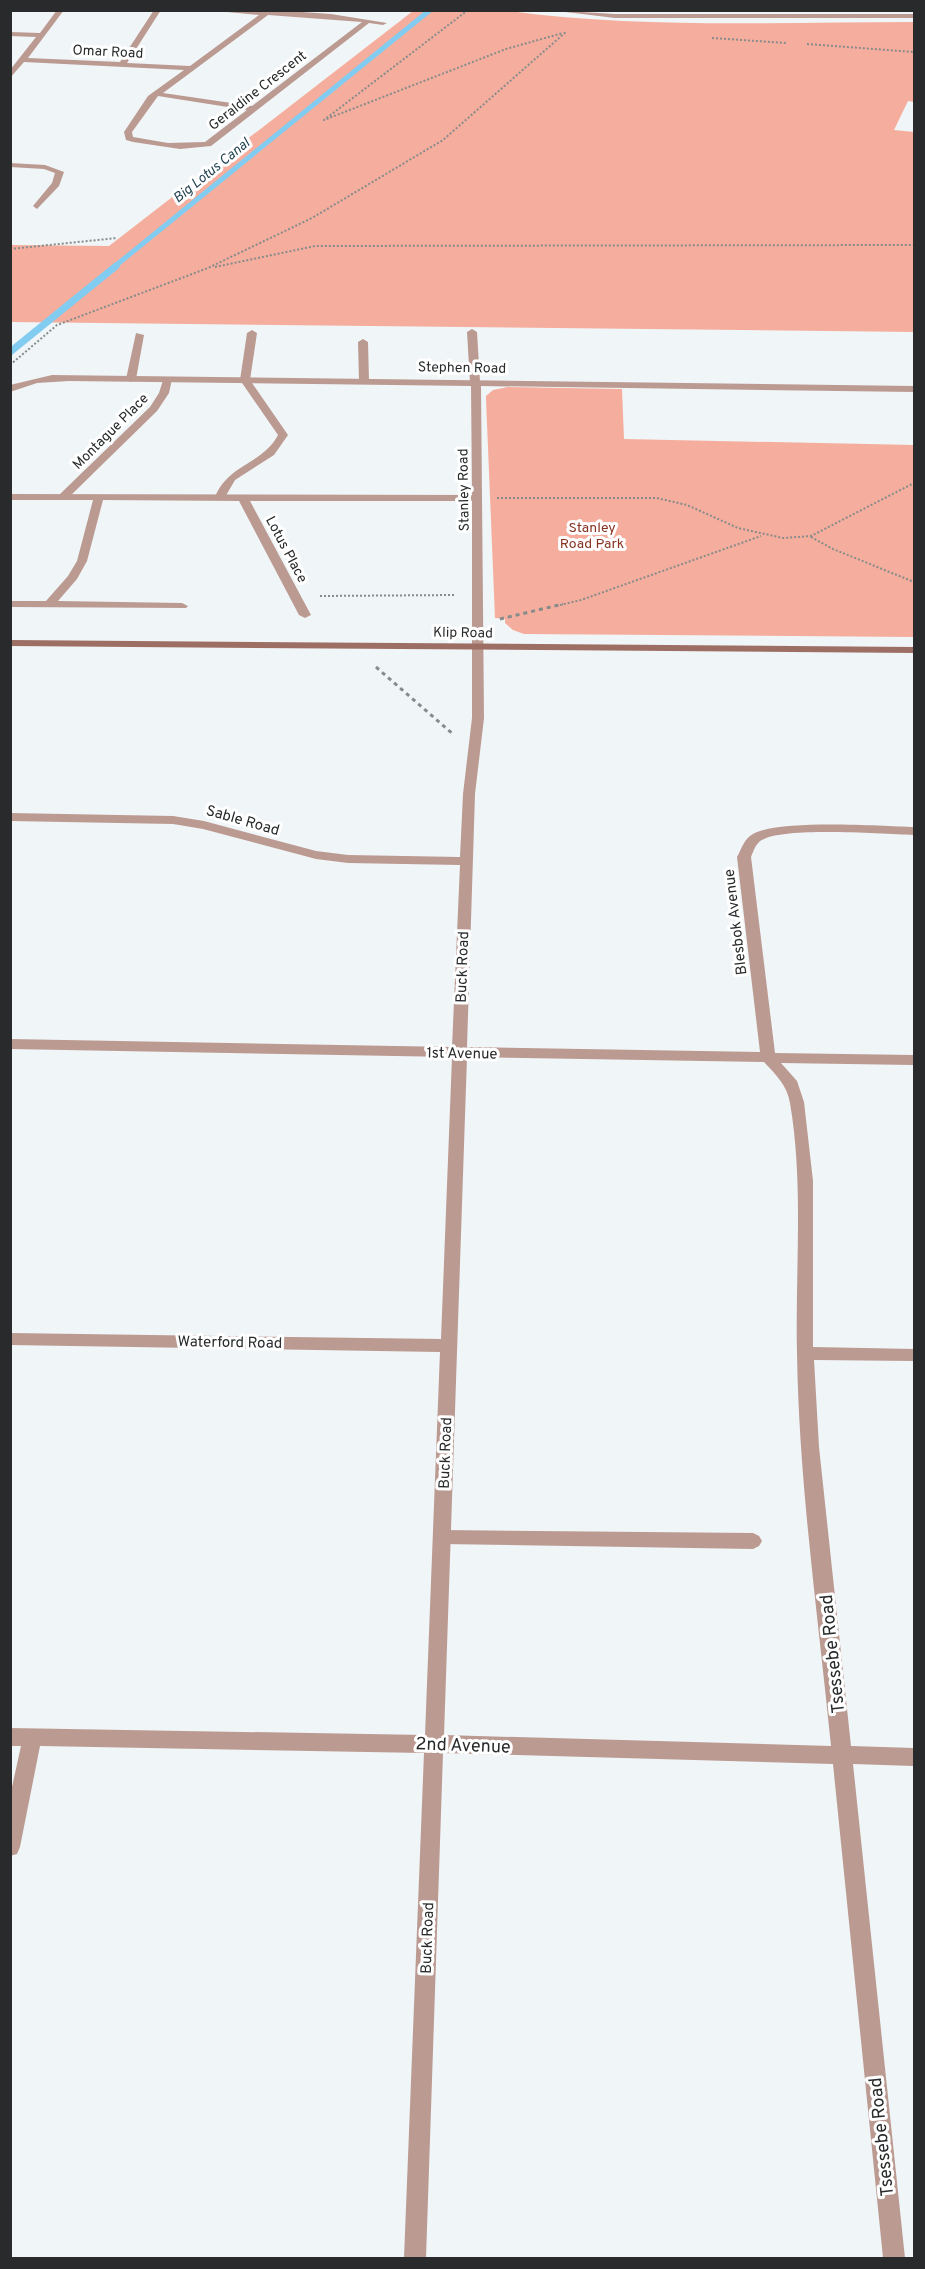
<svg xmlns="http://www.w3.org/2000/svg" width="925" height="2269" viewBox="0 0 925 2269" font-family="Overpass,sans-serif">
	<rect width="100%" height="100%" fill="#f0f5f7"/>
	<g fill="#f5ae9d">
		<path d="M 509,11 C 642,29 780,22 914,22 L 914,102 L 908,101 L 894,130 L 914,132 L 914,332 L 11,322 L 11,245 L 109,246 L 413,11 Z"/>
		<polygon points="508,387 622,389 624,439 914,445 914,637 524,634 513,630 505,623 505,619 495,618 486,399 486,396 493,390"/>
	</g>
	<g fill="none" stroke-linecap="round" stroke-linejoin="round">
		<polyline stroke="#81ccf0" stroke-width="5" points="114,267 430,10"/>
		<polyline stroke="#81ccf0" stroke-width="7" points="10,352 116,266"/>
		<g stroke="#878b8c" stroke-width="2" stroke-dasharray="2 2" stroke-linecap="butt">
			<polyline points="468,10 324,120 506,49 563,33"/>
			<polyline points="712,38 786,43"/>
			<polyline points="807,44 914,52"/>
			<polyline points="10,249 117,238"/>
			<polyline points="215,267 315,246 914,245"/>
			<polyline points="10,365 57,325 208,268 312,218 443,140 567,31"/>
			<polyline points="497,498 657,498 687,505 738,528 783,538 811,536 914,483"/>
			<polyline points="811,537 833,549 914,582"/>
			<polyline points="320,596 456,595"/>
			<polyline points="556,606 581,600 761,536"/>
		</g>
		<g stroke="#878b8c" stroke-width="3" stroke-dasharray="4 4" stroke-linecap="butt">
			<polyline points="500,619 563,604"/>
			<polyline points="376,667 454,735"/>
		</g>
		<g fill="#bb9a92" fill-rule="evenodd">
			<polygon points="472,329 477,332 480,382 475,385 470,382 467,332"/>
			<path d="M 252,330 L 257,333 L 250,380 L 288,435 L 274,455 L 235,480 L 224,499 L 220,500 L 215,497 C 228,464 263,464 278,435 L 240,380 L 247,333 Z"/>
			<polygon points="136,333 144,335 136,379 131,382 126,379"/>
			<polygon points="363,339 368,342 369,381 364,384 359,381 358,342"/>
			<polygon points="164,377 172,379 169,393 157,411 67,499 59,499 59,495 150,407 159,393"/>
			<polygon points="442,1530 753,1533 759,1536 762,1541 759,1546 753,1549 442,1544 436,1542 433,1537 436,1532"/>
		</g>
		<g fill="#bb9a92" fill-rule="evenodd">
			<path d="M 57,10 L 64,10 L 28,58 L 120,62 L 154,10 L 161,10 L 127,63 L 190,66 L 259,15 L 206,10 L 273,10 L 331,14 L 387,23 L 383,25 L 369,23 L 211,146 L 180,149 L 133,142 L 126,140 L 124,132 L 148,96 L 184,70 L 24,62 L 10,78 L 10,70 L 36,37 L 10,36 L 10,32 L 40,33 ZM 268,15 L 362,22 L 252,106 L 163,93 ZM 158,96 L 247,110 L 205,142 L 168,143 L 133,137 L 132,132 Z"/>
			<polygon points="549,10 615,14 914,14 914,18 615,18"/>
			<polygon points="10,163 45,165 64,172 59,186 37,209 33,206 52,183 55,173 44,169 10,167"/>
			<path d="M 52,375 L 914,386 L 914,392 L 481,386 L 484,718 L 475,794 L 467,1047 L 760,1052 L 737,857 C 742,848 744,839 753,834 C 779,819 880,826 914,827 L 914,835 C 881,834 790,827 764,839 C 756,842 754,850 751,857 L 775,1053 L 914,1055 L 914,1065 L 781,1063 L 797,1081 L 804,1102 L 813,1181 L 813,1347 L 914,1349 L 914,1361 L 814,1360 L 819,1447 L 851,1746 L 914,1748 L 914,1766 L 853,1764 L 905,2258 L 883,2258 L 833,1764 L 443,1753 L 426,2258 L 404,2258 L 424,1753 L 40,1746 L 20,1847 L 17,1854 L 10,1856 L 10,1796 L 21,1746 L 10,1746 L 10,1728 L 425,1735 L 440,1352 L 10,1345 L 10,1333 L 441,1339 L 452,1057 L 10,1049 L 10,1039 L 452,1047 L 460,865 L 348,863 L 316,859 L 203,829 L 173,824 L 10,821 L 10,813 L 173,816 L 204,821 L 316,851 L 348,855 L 460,857 L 463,794 L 472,718 L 472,501 L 250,501 L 311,615 L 305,618 L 299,615 L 239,501 L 103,500 L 87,561 L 77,579 L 58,601 L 182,603 L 188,606 L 186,608 L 10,607 L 10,601 L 46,601 L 68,576 L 77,561 L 93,500 L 10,500 L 10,494 L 472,495 L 471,386 L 69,381 L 37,383 L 10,392 L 10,385 ZM 467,1057 L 764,1062 C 776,1075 787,1085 790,1103 C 804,1185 795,1270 797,1353 C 799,1484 818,1615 831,1746 L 444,1735 Z"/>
		</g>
		<polygon fill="#9d6f64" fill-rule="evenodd" points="10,640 914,647 914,653 10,646"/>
	</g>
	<g text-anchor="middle" stroke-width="6" stroke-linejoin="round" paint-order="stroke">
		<g font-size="14" fill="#282a2b" stroke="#fff">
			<text transform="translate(108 51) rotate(3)" y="5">Omar Road</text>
			<text transform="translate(257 90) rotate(-38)" y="5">Geraldine Crescent</text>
			<text transform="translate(462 367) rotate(1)" y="5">Stephen Road</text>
			<text transform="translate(110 431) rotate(-45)" y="5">Montague Place</text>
			<text transform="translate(463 490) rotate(-91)" y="5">Stanley Road</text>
			<text transform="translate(287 549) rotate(62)" y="5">Lotus Place</text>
			<text transform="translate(463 632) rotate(1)" y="5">Klip Road</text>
		</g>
		<g font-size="14" font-style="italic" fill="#1c3d4d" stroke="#fff">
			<text transform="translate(211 170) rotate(-39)" y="5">Big Lotus Canal</text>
		</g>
		<g font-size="14" fill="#873220" stroke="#fff">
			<text x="592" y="532">Stanley<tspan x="592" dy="16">Road Park</tspan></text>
		</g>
		<g font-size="15" fill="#282a2b" stroke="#fff">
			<text transform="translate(243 820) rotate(16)" y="5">Sable Road</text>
			<text transform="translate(735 922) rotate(-97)" y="5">Blesbok Avenue</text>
			<text transform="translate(462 967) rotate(-88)" y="5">Buck Road</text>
			<text transform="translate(462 1053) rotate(1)" y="5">1st Avenue</text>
			<text transform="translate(230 1342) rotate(1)" y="5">Waterford Road</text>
			<text transform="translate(445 1453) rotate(-88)" y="5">Buck Road</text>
			<text transform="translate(427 1938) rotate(-88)" y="5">Buck Road</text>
		</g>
		<g font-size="18" fill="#282a2b" stroke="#fff">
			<text transform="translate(832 1654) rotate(-96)" y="6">Tsessebe Road</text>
			<text transform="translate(463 1745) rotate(2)" y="6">2nd Avenue</text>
			<text transform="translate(881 2137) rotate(-96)" y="6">Tsessebe Road</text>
		</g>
	</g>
	<rect width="925" height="2269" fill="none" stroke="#282a2b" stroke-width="24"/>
</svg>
